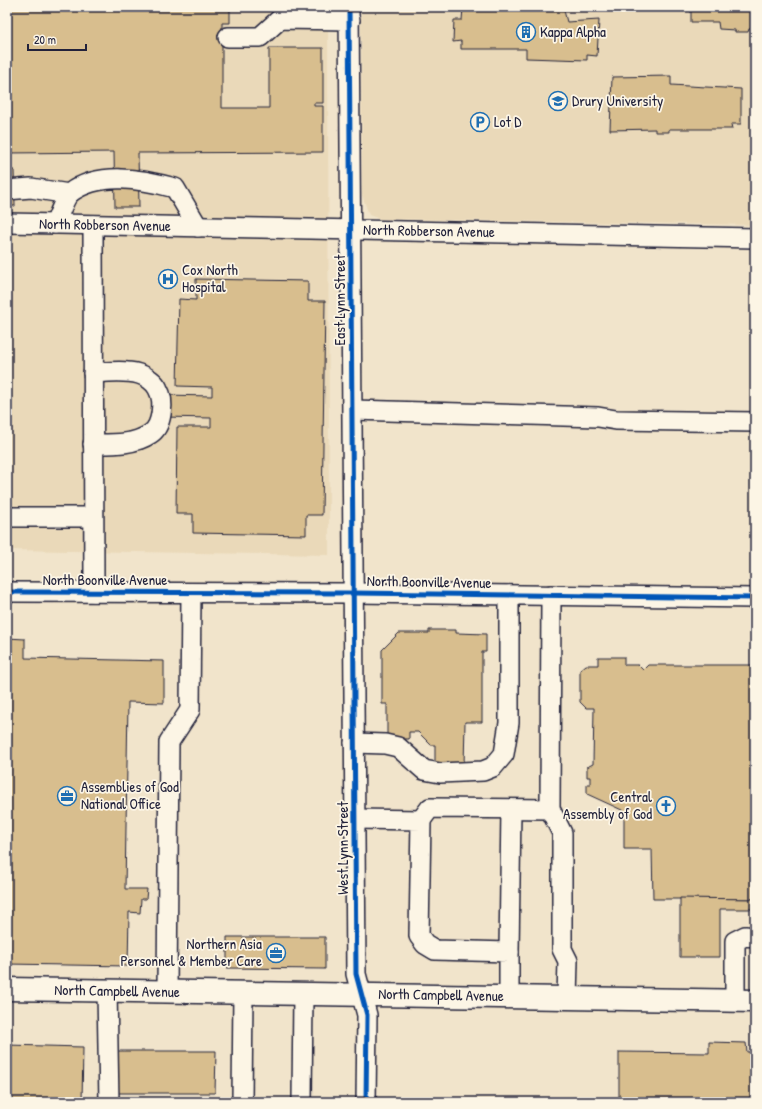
<svg xmlns="http://www.w3.org/2000/svg" width="762" height="1109" viewBox="0 0 762 1109" font-family="'Patrick Hand',sans-serif">
	<rect width="100%" height="100%" fill="#f1e4cb"/>
	<filter id="ink" filterUnits="userSpaceOnUse"><feTurbulence type="fractalNoise" baseFrequency=".025" numOctaves="2"/><feDisplacementMap in="SourceGraphic" scale="8" xChannelSelector="R" yChannelSelector="G"/><feConvolveMatrix kernelMatrix="1 2 1 2 8 2 1 2 1" color-interpolation-filters="sRGB"/></filter>
	<g filter="url(#ink)">
		<g fill="#ead9b9">
			<polygon points="7,7 328,7 329,555 7,550"/>
			<polygon points="361,7 755,7 755,225 380,219 369,215 362,195"/>
		</g>
		<g fill="#d8be8e" stroke="#22223b">
			<polygon points="7,7 243,7 243,9 230,9 230,23 222,23 222,108 269,108 269,48 323,48 323,103 314,103 314,106 323,106 323,152 138,153 139,207 115,207 114,152 7,153"/>
			<polygon points="477,7 563,7 567,22 599,20 597,56 587,55 587,60 526,58 526,49 461,49 461,41 453,42 454,20 462,20 463,8"/>
			<polygon points="691,7 755,7 755,29 749,29 748,32 735,32 735,30 719,29 718,22 691,22"/>
			<polygon points="671,76 671,85 741,89 741,124 731,124 732,129 669,129 669,132 655,132 655,129 610,130 612,77"/>
			<polygon points="7,170 14,170 15,206 7,206"/>
			<polygon points="196,279 308,281 308,301 325,301 322,515 306,515 306,535 193,533 193,514 176,514 177,427 211,427 211,418 164,417 164,395 212,396 212,387 177,386 179,299 196,300"/>
			<polygon points="429,630 456,630 456,633 486,634 486,652 482,652 482,722 465,722 464,766 435,766 435,745 431,745 418,732 409,732 409,739 387,739 387,704 382,704 382,650 399,633 429,633"/>
			<polygon points="7,638 25,639 25,658 164,661 164,703 128,702 125,889 147,889 146,899 141,899 140,913 129,912 128,966 7,964"/>
			<polygon points="598,657 624,657 624,665 638,665 643,670 648,665 755,665 755,919 754,899 653,899 652,849 624,849 624,811 587,794 587,784 590,784 590,777 587,777 587,767 593,764 594,708 586,708 580,702 580,670 586,665 598,665"/>
			<polygon points="680,898 754,899 754,909 720,909 720,957 680,957"/>
			<polygon points="227,937 325,937 325,969 227,968"/>
			<polygon points="709,1042 746,1043 747,1052 755,1052 755,1102 619,1102 619,1052 709,1053"/>
			<polygon points="7,1045 83,1047 82,1102 7,1102"/>
			<polygon points="115,1051 216,1051 215,1093 114,1093"/>
		</g>
		<g fill="none" stroke-linecap="round" stroke-linejoin="round">
			<defs>
				<g id="minor">
					<polyline points="349,7 356,974 367,1015 366,1102"/>
					<polyline points="228,37 260,37 280,19 350,20"/>
					<polyline points="7,190 31,188 69,194"/>
					<polyline points="7,223 755,238"/>
					<path d="M 55,224 C 58,217 65,197 70,193 C 99,171 142,179 175,188 L 198,227"/>
					<polyline points="93,225 94,592"/>
					<path d="M 93,373 C 108,372 125,370 139,374 C 146,376 155,382 158,389 C 165,401 162,427 150,434 C 134,445 112,444 93,444"/>
					<polyline points="353,410 598,417 616,420 755,422"/>
					<polyline points="7,517 93,517"/>
					<polyline points="7,592 353,593 755,598"/>
					<polyline points="354,743 385,744 398,747 424,770 440,773 483,771 493,767 504,754 509,723 509,595"/>
					<polyline points="550,809 562,833 562,949 568,961 567,997"/>
					<polyline points="355,819 421,820 419,936 425,944 435,950 509,952 509,996"/>
					<polyline points="421,820 430,808 550,809 551,595"/>
					<polyline points="509,952 511,809"/>
					<polyline points="107,991 109,1102"/>
					<polyline points="167,991 169,742 190,710 191,593"/>
					<polyline points="735,1000 735,941 745,936 755,937"/>
					<polyline points="242,1102 243,992"/>
					<polyline points="302,1102 303,993"/>
				</g>
				<polyline id="major" points="7,989 755,1001"/>
			</defs>
			<use href="#minor" stroke="#22223b" stroke-width="22"/>
			<use href="#major" stroke="#22223b" stroke-width="25"/>
			<use href="#minor" stroke="#fcf5e5" stroke-width="19"/>
			<use href="#major" stroke="#fcf5e5" stroke-width="22"/>
			<defs>
				<g id="cycleway">
					<polyline points="349,7 356,974 367,1015 366,1102"/>
					<polyline points="7,592 353,593 755,598"/>
				</g>
			</defs>
			<use href="#cycleway" stroke="#fcf5e5" stroke-width="8"/>
			<use href="#cycleway" stroke="#0057b8" stroke-width="5"/>
		</g>
	</g>
	<defs>
		<symbol id="building-ring" viewBox="-11 -11 22 22"><circle r="9.5" fill="#fcf5e5" stroke="#1f6fb2" stroke-width="1.5"/><path d="M-4-6H4V6H1V3H-1V6H-4ZM-2.5-4.3h1.7v1.8h-1.7ZM.8-4.3h1.7v1.8H.8ZM-2.5-1h1.7V.8h-1.7ZM.8-1h1.7V.8H.8Z" fill="#1f6fb2"/></symbol>
		<symbol id="university-ring" viewBox="-11 -11 22 22"><circle r="9.5" fill="#fcf5e5" stroke="#1f6fb2" stroke-width="1.5"/><path d="M0-5L7-2L0 1L-7-2ZM-4 1L0 2.5L4 1V4Q0 6-4 4Z" fill="#1f6fb2"/></symbol>
		<symbol id="parking-ring" viewBox="-11 -11 22 22"><circle r="9.5" fill="#fcf5e5" stroke="#1f6fb2" stroke-width="1.5"/><path d="M-3.5-5.5H1a3.5 3.5 0 0 1 0 7H-1V5.5H-3.5ZM-1-3.4V-.6H.8a1.4 1.4 0 0 0 0-2.8Z" fill="#1f6fb2"/></symbol>
		<symbol id="hospital-ring" viewBox="-11 -11 22 22"><circle r="9.5" fill="#fcf5e5" stroke="#1f6fb2" stroke-width="1.5"/><path d="M-5-5h3v3.5h4V-5h3V5h-3V1.5h-4V5h-3Z" fill="#1f6fb2"/></symbol>
		<symbol id="office-ring" viewBox="-11 -11 22 22"><circle r="9.5" fill="#fcf5e5" stroke="#1f6fb2" stroke-width="1.5"/><path d="M-6-3h4V-5.5h4V-3h4V5H-6ZM-1-4.5V-3h2v-1.5ZM-6 0V1H6V0Z" fill="#1f6fb2"/></symbol>
		<symbol id="church-ring" viewBox="-11 -11 22 22"><circle r="9.5" fill="#fcf5e5" stroke="#1f6fb2" stroke-width="1.5"/><path d="M-1.2-6h2.4v3.5h3.3v2.4h-3.3V6h-2.4V-.1h-3.3v-2.4h3.3Z" fill="#1f6fb2"/></symbol>
	</defs>
	<g fill-rule="evenodd">
		<use href="#building-ring" x="515" y="21" width="22" height="22"/>
		<use href="#university-ring" x="547" y="90" width="22" height="22"/>
		<use href="#parking-ring" x="469" y="111" width="22" height="22"/>
		<use href="#hospital-ring" x="157" y="268" width="22" height="22"/>
		<use href="#office-ring" x="56" y="785" width="22" height="22"/>
		<use href="#church-ring" x="655" y="795" width="22" height="22"/>
		<use href="#office-ring" x="265" y="942" width="22" height="22"/>
	</g>
	<g text-anchor="middle" stroke-width="3.5" stroke-linejoin="round" paint-order="stroke">
		<g font-size="15" fill="#22223b" stroke="#fcf5e5" text-anchor="start">
			<text x="540" y="37">Kappa Alpha</text>
			<text x="572" y="106">Drury University</text>
			<text x="494" y="127">Lot D</text>
			<text x="182" y="275">Cox North<tspan x="182" dy="17">Hospital</tspan></text>
			<text x="81" y="792">Assemblies of God<tspan x="81" dy="17">National Office</tspan></text>
			<text x="652" y="802" text-anchor="end">Central<tspan x="652" dy="17">Assembly of God</tspan></text>
			<text x="262" y="949" text-anchor="end">Northern Asia<tspan x="262" dy="17">Personnel &amp; Member Care</tspan></text>
		</g>
		<g font-size="15" fill="#22223b" stroke="#fcf5e5">
			<text transform="translate(105 225) rotate(1)" y="5">North Robberson Avenue</text>
			<text transform="translate(429 231) rotate(1)" y="5">North Robberson Avenue</text>
			<text transform="translate(340 300) rotate(-90)" y="5">East Lynn Street</text>
			<text x="105" y="585">North Boonville Avenue</text>
			<text transform="translate(429 582) rotate(1)" y="5">North Boonville Avenue</text>
			<text transform="translate(343 848) rotate(-90)" y="5">West Lynn Street</text>
			<text transform="translate(117 991) rotate(1)" y="5">North Campbell Avenue</text>
			<text transform="translate(441 995) rotate(1)" y="5">North Campbell Avenue</text>
		</g>
	</g>
	<rect width="762" height="1109" fill="none" stroke="#fcf5e5" stroke-width="24"/>
	<rect x="12" y="12" width="738" height="1085" fill="none" stroke="#22223b" stroke-width="1.5" filter="url(#ink)"/>
	<path d="M28 44v6h58v-6" fill="none" stroke="#22223b" stroke-width="2"/>
	<text x="34" y="44" font-size="12" fill="#22223b" stroke="#fcf5e5" stroke-width="3" paint-order="stroke">20 m</text>
</svg>
